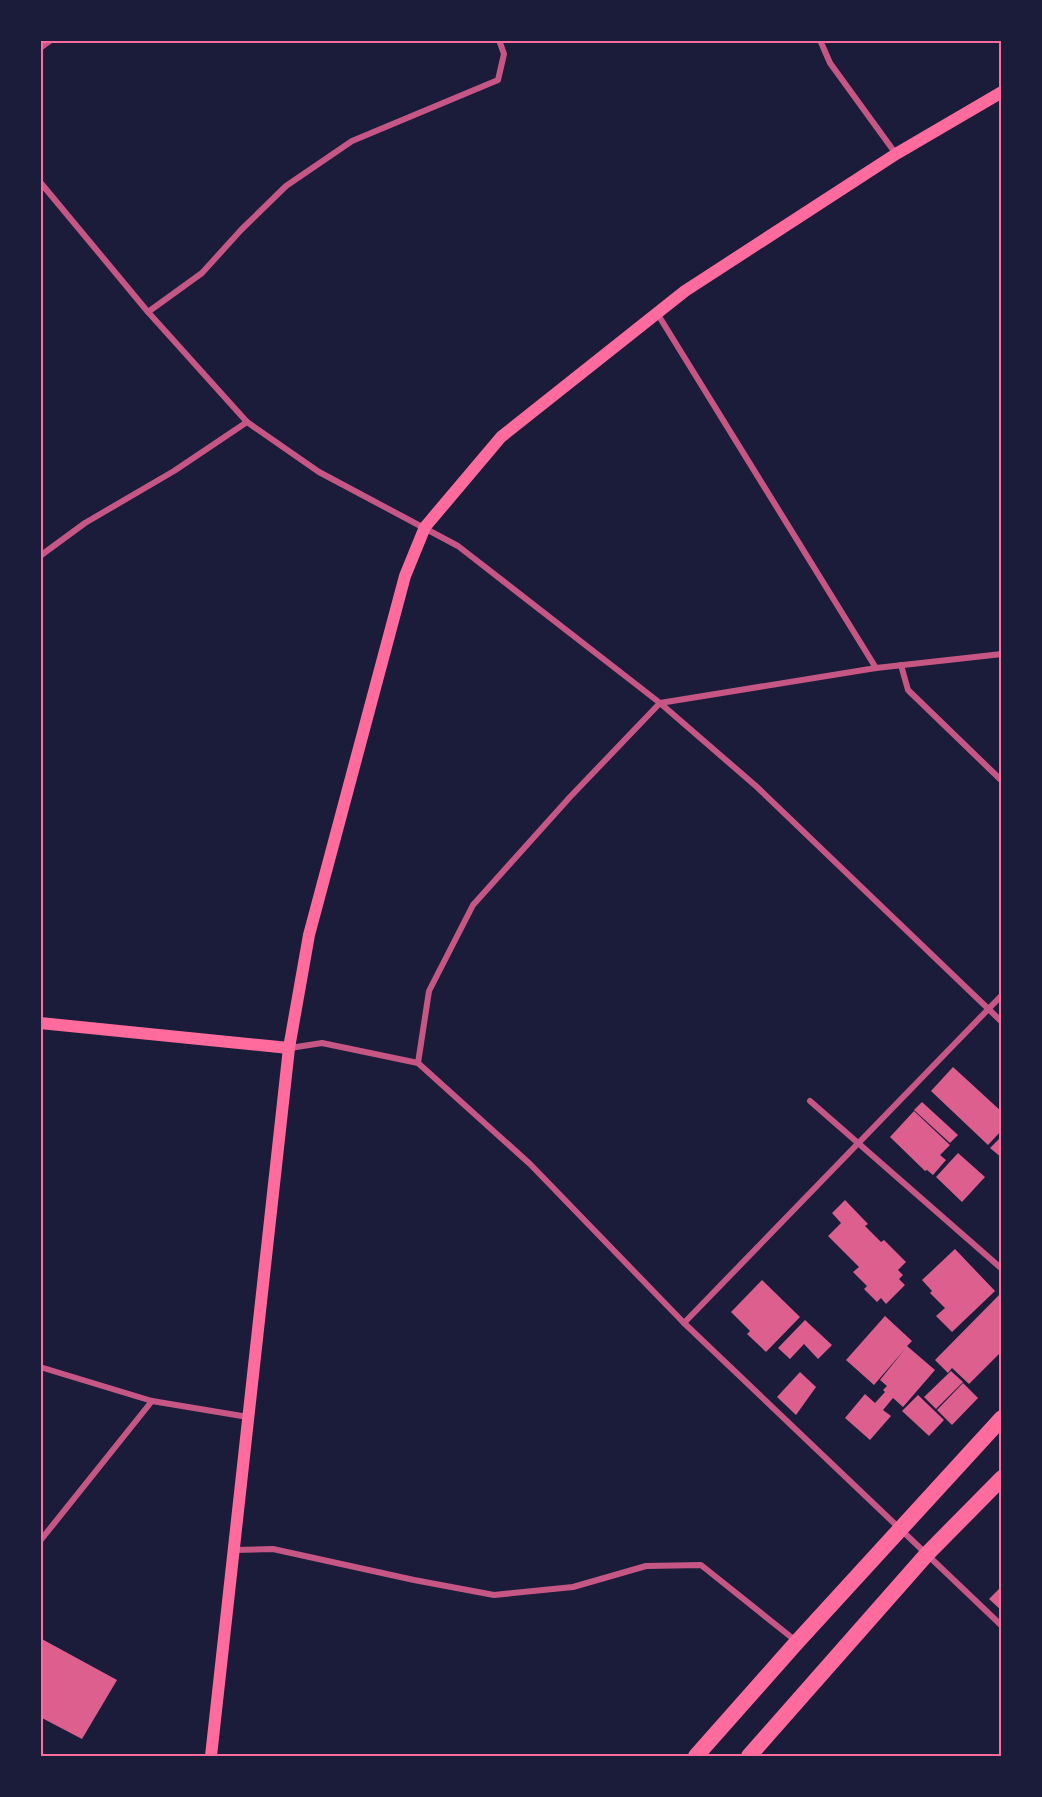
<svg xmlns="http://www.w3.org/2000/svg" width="1042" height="1797" viewBox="0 0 1042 1797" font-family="'Alegreya Sans',sans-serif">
	<rect width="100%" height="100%" fill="#1b1b3a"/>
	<g fill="#dd5f8e">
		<polygon points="953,1067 1002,1112 1002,1130 988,1145 931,1091"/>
		<polygon points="922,1102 958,1135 950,1143 914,1110"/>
		<polygon points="914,1111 950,1145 940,1155 946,1160 933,1175 927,1170 925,1171 890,1137"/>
		<polygon points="1002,1136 1002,1158 990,1148"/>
		<polygon points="958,1153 985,1177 962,1202 936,1177"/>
		<polygon points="845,1200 868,1224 865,1226 881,1242 884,1240 906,1262 898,1270 903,1275 899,1279 905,1285 886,1304 881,1298 877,1302 864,1289 867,1286 853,1272 859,1267 828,1236 841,1223 832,1213"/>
		<polygon points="955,1249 995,1291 952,1332 936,1316 945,1308 930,1293 932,1291 922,1280"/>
		<polygon points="762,1280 800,1317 766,1352 747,1334 750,1331 731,1312"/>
		<polygon points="1002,1292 1002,1351 969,1384 952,1368 948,1373 935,1360"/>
		<polygon points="885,1316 912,1341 907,1346 935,1370 903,1407 893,1398 883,1410 891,1416 870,1440 845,1418 865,1394 875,1403 885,1392 883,1390 887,1386 880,1380 905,1349 874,1385 846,1360"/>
		<polygon points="805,1320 832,1345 818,1359 804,1344 790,1359 778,1348"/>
		<polygon points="951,1371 963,1382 936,1409 924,1397"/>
		<polygon points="800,1372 816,1387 796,1415 777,1397"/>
		<polygon points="963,1383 978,1398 952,1425 937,1410"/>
		<polygon points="918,1395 944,1420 929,1436 902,1411"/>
		<polygon points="1002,1586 1002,1611 989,1599"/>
		<polygon points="40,1638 117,1680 82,1739 40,1717"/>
	</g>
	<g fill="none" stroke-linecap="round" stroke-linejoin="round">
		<g stroke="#c65784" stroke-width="6">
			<polyline points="820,40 830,63 896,154"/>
			<polyline points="40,48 51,40"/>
			<polyline points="40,182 148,312 247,422 319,472 458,546 660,703 757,787 1002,1022"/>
			<polyline points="148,312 202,273 241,230 286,186 352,141 498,80 504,54 499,40"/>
			<polyline points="657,313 876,668"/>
			<polyline points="40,556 85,523 174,471 247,422"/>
			<polyline points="901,665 908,690 1002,781"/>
			<polyline points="290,1048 322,1043 418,1063 530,1164 684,1323 1002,1626"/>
			<polyline points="418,1063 429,991 473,905 570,797 660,703 876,668 1002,654"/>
			<polyline points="810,1101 1002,1269"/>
			<polyline points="684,1323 1002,995"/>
			<polyline points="40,1367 152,1401 248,1417"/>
			<polyline points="40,1541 152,1401"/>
			<polyline points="234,1550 273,1549 414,1580 494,1595 573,1587 646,1566 701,1565 796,1641"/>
		</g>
		<g stroke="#ff6b9d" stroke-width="12">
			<polyline points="40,1023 289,1048"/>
			<polyline points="211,1756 289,1048 309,935 405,576 425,527 501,437 685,291 896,154 1002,92"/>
		</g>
		<g stroke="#ff6b9d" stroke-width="16">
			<polyline points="696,1756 797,1642 1002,1418"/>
			<polyline points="749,1756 927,1554 1002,1478"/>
		</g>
	</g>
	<rect width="1042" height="1797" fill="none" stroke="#1b1b3a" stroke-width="84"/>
	<rect x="42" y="42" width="958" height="1713" fill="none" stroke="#ff6b9d" stroke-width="2"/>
</svg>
